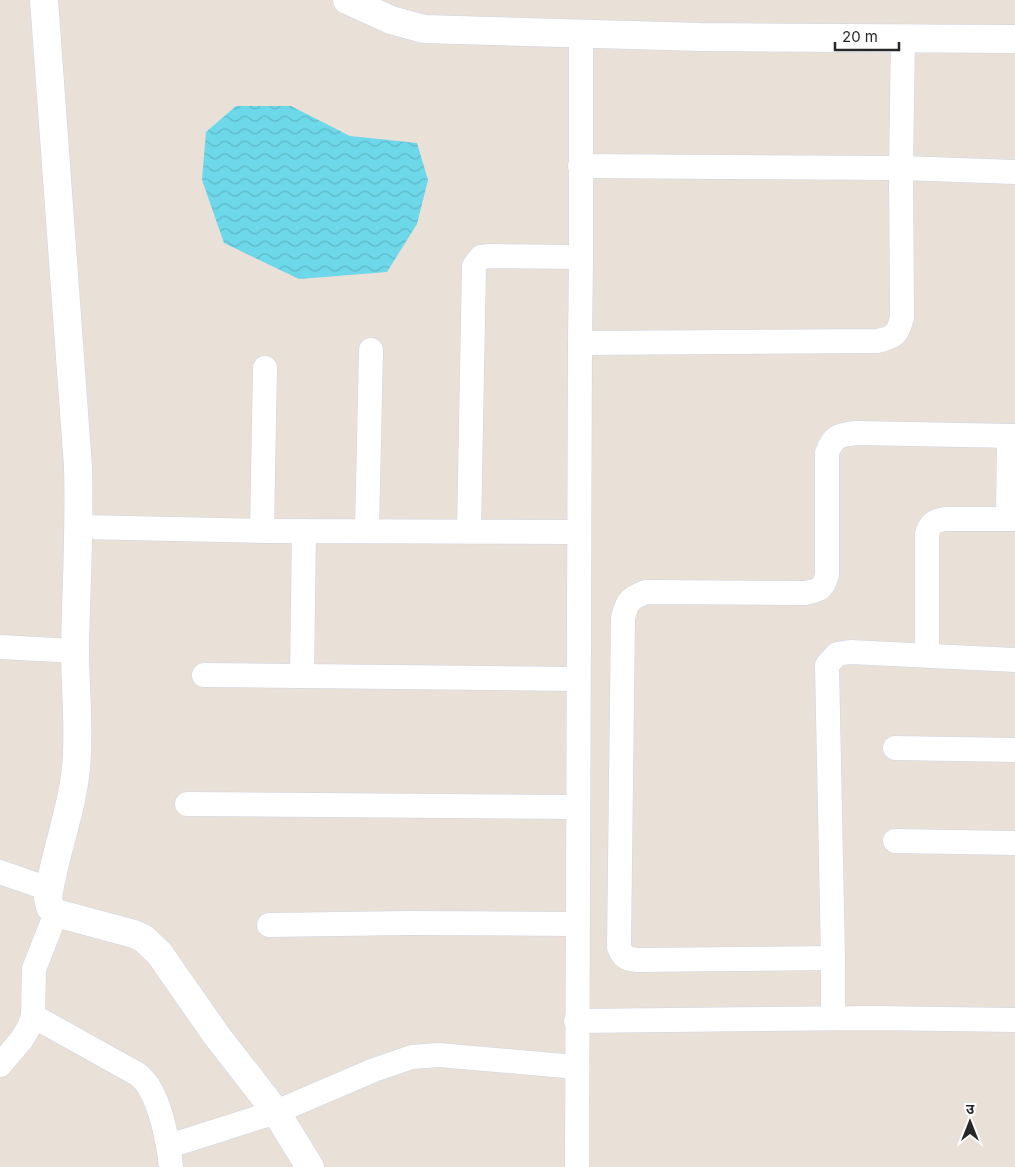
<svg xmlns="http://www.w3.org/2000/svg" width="1015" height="1167" viewBox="0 0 1015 1167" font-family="Inter,'Noto Sans Devanagari',sans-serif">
	<defs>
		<pattern id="water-waves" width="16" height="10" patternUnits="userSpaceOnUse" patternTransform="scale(1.25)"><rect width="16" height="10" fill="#6dd8e9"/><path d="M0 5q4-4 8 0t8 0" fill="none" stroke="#5eb9c8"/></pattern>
	</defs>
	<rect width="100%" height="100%" fill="#e9e0d8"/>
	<polygon fill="url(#water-waves)" points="236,106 291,106 350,136 417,143 428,180 417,224 387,272 299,279 224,243 202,180 206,132"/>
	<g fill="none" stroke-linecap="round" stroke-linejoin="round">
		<defs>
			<g id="street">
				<polyline points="580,166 901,168 1015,172"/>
				<path d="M 580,343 L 877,341 C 895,337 898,334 902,317 L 901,168 L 903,37"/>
				<polyline points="1008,519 1009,436"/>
				<polyline points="80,527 262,531 579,532"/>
				<polyline points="367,530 371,350"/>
				<polyline points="262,531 265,368"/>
				<polyline points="469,531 474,266 481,257 489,256 581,257"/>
				<polyline points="0,647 75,651"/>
				<path d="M 927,655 L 927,534 C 930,523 934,521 945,519 L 1015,519"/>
				<polyline points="204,675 578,679"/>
				<polyline points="302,676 304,531"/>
				<polyline points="895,748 1015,750"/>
				<polyline points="187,804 577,807"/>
				<polyline points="895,841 1015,843"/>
				<polyline points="0,872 49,889"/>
				<polyline points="269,925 408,923 577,924"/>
				<path d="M 833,958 L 637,960 C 626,959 623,957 619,947 L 623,618 C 627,601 630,598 646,592 L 805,593 C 818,590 823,590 827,575 L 827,453 C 833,436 839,435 856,433 L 1015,436"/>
				<path d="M 33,1016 L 139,1075 C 142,1079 147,1083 149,1087 C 161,1106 169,1145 171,1167"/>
				<polyline points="833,1018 833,958 827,665 837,654 850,652 1015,660"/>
				<polyline points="576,1021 873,1018 1015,1020"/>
				<polyline points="0,1065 22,1039 29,1027 33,1016 34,969 56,913"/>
				<polyline points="169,1146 276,1112 374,1070 412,1057 439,1055 576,1067"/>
				<polyline points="577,1167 580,343 581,257 581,33"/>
			</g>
			<g id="secondary">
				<path d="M 44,0 L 78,467 C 80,528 76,589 75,650 C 75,689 80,728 76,768 C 72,812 54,854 48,898 L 50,907 L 56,913 L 134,934 L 143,938 L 159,953 L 217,1036 L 276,1112 L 310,1167"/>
				<polyline points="347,0 391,20 424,29 701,37 1015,39"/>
			</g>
		</defs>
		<use href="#street" stroke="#ced4e0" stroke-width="25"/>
		<use href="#secondary" stroke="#ced4e0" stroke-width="29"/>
		<use href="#street" stroke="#fff" stroke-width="24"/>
		<use href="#secondary" stroke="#fff" stroke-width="28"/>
	</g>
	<g transform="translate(970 1122)" stroke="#ffffff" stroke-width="4" paint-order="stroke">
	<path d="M0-4L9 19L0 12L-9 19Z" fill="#272727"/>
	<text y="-8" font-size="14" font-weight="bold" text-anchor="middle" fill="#272727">उ</text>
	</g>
	<path d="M835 42v8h64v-8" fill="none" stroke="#272727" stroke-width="2.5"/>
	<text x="842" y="42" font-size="15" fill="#272727" stroke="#ffffff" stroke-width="4" paint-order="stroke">20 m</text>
</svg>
